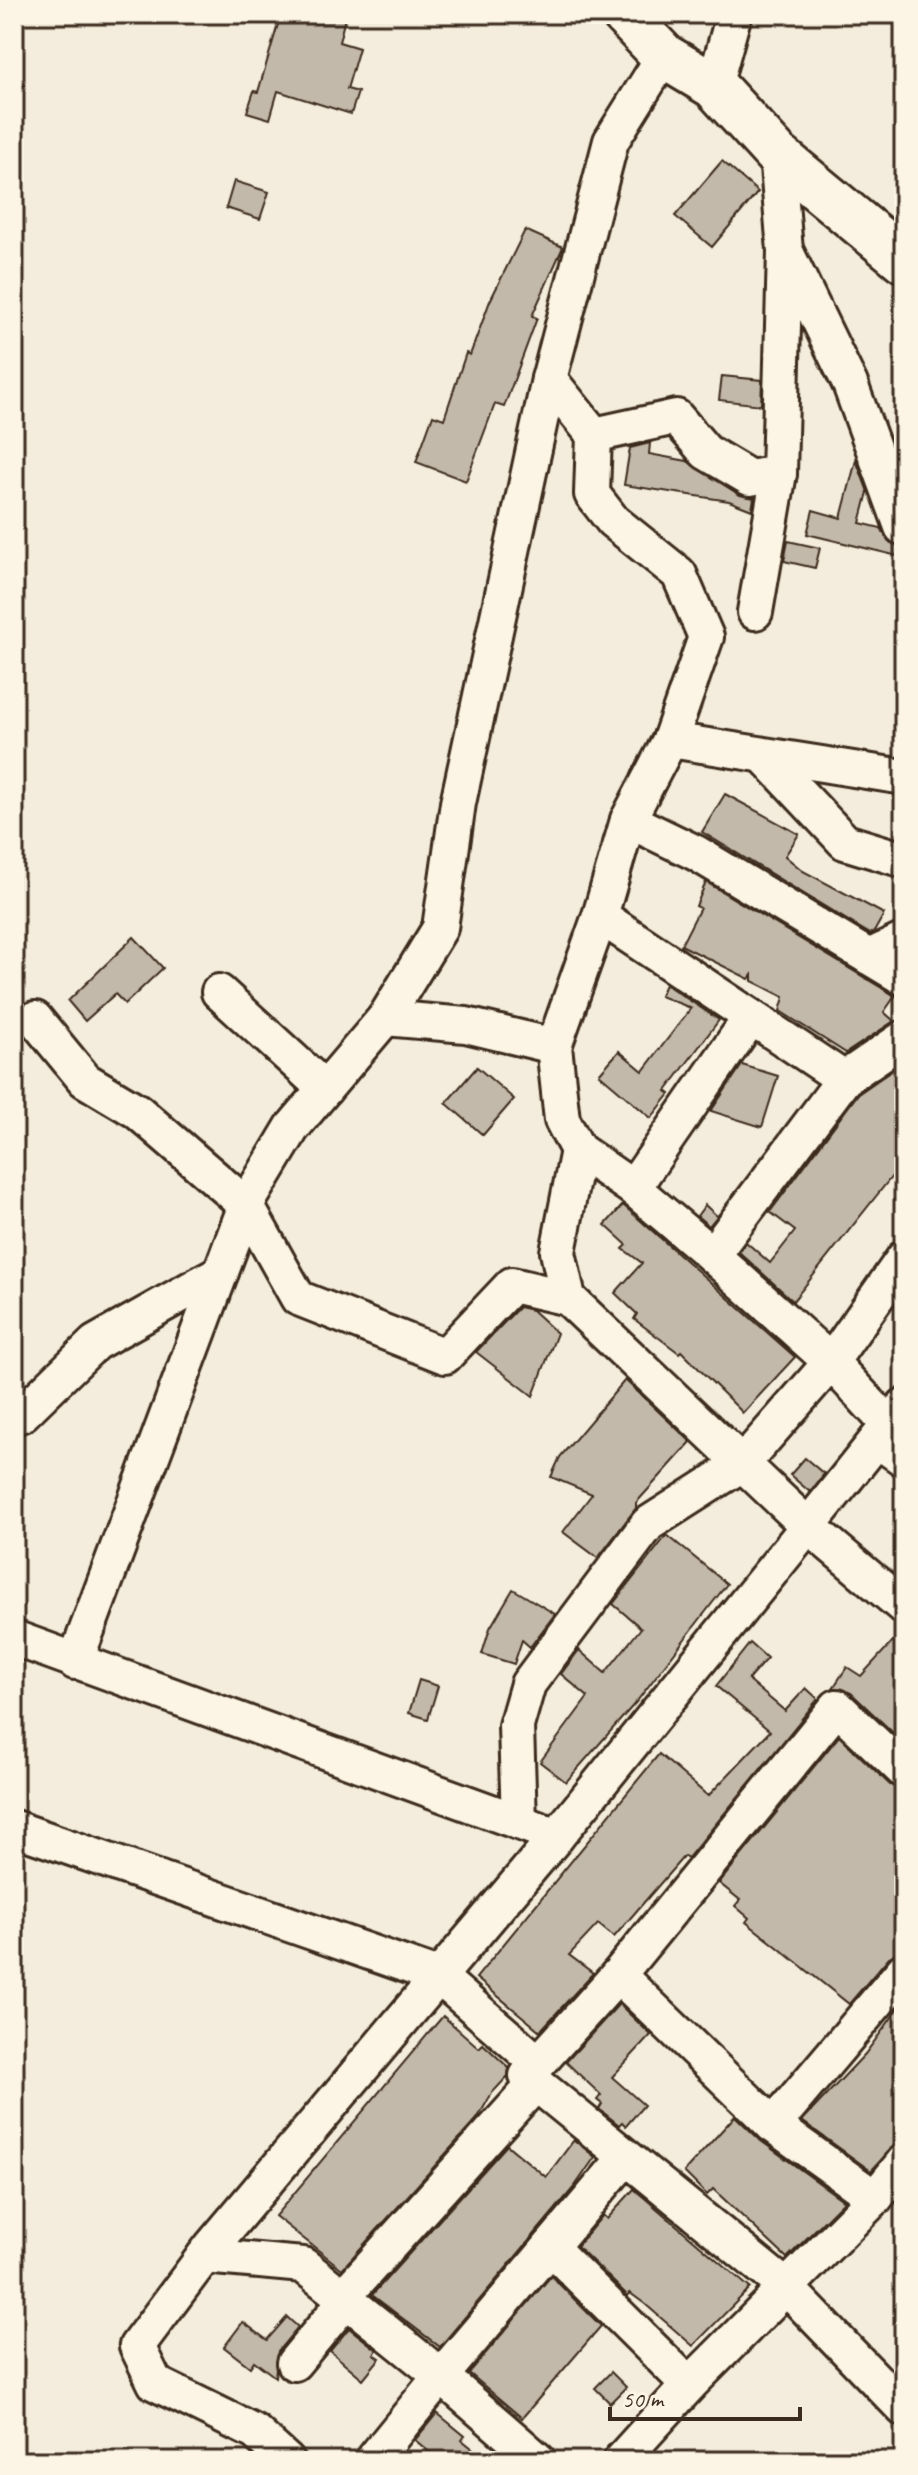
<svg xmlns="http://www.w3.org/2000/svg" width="918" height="2475" viewBox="0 0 918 2475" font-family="Caveat,sans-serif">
	<rect width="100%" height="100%" fill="#f4eddd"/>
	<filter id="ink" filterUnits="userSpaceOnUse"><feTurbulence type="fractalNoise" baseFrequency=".0125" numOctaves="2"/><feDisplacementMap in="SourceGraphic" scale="16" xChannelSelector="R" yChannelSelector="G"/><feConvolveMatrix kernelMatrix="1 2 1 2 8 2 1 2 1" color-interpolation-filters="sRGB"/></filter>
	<g filter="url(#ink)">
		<g fill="#c3b9aa" stroke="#3b2a1e" stroke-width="2">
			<polygon points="281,14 346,14 339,42 359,48 347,89 358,92 351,114 278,91 270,119 247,112 254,91 258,92"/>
			<polygon points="722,161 758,192 712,247 675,216"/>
			<polygon points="234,181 269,192 260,219 226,208"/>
			<polygon points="525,230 563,247 532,316 537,318 504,407 495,404 466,481 416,462 433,415 444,419 466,353 470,355 490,301"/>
			<polygon points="722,376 762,380 761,405 719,400"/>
			<polygon points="650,443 649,454 687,461 740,495 754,498 752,510 729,501 624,485 630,448"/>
			<polygon points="856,460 868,492 860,523 881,528 889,542 901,547 898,556 807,534 813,510 841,518"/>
			<polygon points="788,541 820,548 815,568 784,561"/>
			<polygon points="725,794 799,834 785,856 803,871 884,914 874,932 870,934 702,832"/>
			<polygon points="706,882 895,996 884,1012 894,1021 846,1053 780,1011 784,997 752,981 752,975 749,979 681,945 700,908 696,906"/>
			<polygon points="134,937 163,968 125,1004 115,994 85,1021 68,1001"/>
			<polygon points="665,984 719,1020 666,1091 670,1094 651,1118 599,1074 619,1051 643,1071 691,1008 660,996"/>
			<polygon points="904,1062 904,1161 793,1301 739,1252 746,1242 770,1263 795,1231 770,1212 858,1094"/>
			<polygon points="742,1065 778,1076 762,1127 711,1111"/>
			<polygon points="477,1067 514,1099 483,1135 446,1103"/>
			<polygon points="623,1205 795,1357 743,1413 681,1351 679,1353 634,1319 637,1314 615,1293 642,1263 623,1249 627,1245 605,1225"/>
			<polygon points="705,1205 717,1216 709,1226 697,1216"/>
			<polygon points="519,1307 532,1310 557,1333 533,1396 476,1352"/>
			<polygon points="625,1380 691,1442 636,1503 636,1508 598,1558 563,1532 592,1494 551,1477 560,1457"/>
			<polygon points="805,1458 824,1474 810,1492 790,1475"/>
			<polygon points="667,1535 727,1584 637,1701 566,1782 540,1762 588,1697 561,1674 579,1650 605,1673 641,1628 613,1604"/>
			<polygon points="513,1589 555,1614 530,1647 522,1640 514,1664 482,1654 490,1628"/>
			<polygon points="904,1629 904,1743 851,1693 833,1688 847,1667 861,1676"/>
			<polygon points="750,1643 767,1658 748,1680 785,1711 806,1688 818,1699 688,1858 684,1856 614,1937 598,1924 569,1955 593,1973 540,2031 476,1978 659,1754 708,1796 770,1731 716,1686"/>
			<polygon points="419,1680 438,1686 428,1719 409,1713"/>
			<polygon points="839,1736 890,1785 904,1790 904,1951 889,1957 849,2004 746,1922 749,1918 735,1906 740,1900 719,1883"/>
			<polygon points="904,2001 904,2135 871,2171 802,2121 865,2054"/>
			<polygon points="619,2004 651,2035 612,2077 644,2105 626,2126 622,2122 619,2125 599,2109 602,2104 597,2100 601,2095 566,2062"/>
			<polygon points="443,2016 479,2048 483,2044 509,2068 508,2076 492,2093 477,2119 342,2269 275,2216"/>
			<polygon points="735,2116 761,2141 844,2201 787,2258 713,2189 707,2195 684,2172"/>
			<polygon points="574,2140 595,2157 575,2186 440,2347 372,2295 507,2145 546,2177"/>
			<polygon points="634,2189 750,2288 693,2346 645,2304 630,2293 628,2296 577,2246 603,2215 607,2219"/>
			<polygon points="551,2276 601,2326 522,2418 469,2373"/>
			<polygon points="287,2317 298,2327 278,2351 275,2377 254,2361 250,2367 224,2347 243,2322 267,2340"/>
			<polygon points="349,2328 377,2350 374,2354 380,2358 363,2379 330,2351"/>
			<polygon points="611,2372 626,2387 610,2403 595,2388"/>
			<polygon points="437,2413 465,2436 462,2440 488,2461 440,2461 415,2440"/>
		</g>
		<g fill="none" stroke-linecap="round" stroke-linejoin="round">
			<defs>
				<g id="minor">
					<polyline points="714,86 734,14"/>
					<polyline points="787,254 850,384 902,527"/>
					<polyline points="549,379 594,435 676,417 706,452 750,478 779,473"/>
					<polyline points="755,612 779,473 785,251 777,155"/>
					<polyline points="670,740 904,777"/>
					<polyline points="765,757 845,842 904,860"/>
					<polyline points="628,820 696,853 904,978"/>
					<polyline points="600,916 844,1079 904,1038"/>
					<polyline points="869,957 904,940"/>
					<polyline points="219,992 325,1089"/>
					<polyline points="35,1019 85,1080 137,1111 246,1205 298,1298 445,1356 512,1285 568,1298 558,1252 578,1150 562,1120 554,1046 466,1025 385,1018"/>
					<polyline points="554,1046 600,916 628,820 670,740 706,637 679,574 613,521 592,494 594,435"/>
					<polyline points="578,1150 633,1188 712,1255"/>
					<polyline points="633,1188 751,1017"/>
					<polyline points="904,1406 808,1526 904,1607"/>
					<polyline points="14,1417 22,1414 95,1343 221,1272"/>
					<polyline points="889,1425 831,1362 904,1258"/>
					<polyline points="877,1440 904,1459"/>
					<polyline points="14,1638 557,1836 211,2247 137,2346 155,2383 255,2432 287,2461"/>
					<polyline points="75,1662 246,1205 292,1128 385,1018 440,928 458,803 549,379 611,141 664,56"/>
					<polyline points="519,1822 516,1726 528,1684 648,1524 742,1464 831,1362 712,1255 844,1079"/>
					<polyline points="14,1828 438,1976 538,2063"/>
					<polyline points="557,1836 808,1526 568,1298"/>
					<polyline points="618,1975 527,2076 786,2287 904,2409"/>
					<polyline points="773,2125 618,1975 837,1707 904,1771"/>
					<polyline points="875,2198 904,2162"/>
					<polyline points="550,2247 689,2385"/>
					<polyline points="204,2256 303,2265 441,2376 372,2461"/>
					<polyline points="294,2363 346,2300 343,2297 536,2083"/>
					<polyline points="539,2461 441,2376 626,2157"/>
					<polyline points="620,2461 689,2385 875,2198 773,2125 904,1970"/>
				</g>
				<polyline id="major" points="624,14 664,56 714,86 777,155 904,260"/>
			</defs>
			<use href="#minor" stroke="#3b2a1e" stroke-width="40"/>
			<use href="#major" stroke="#3b2a1e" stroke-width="50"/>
			<use href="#minor" stroke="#fcf5e5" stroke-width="34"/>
			<use href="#major" stroke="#fcf5e5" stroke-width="44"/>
		</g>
	</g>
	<rect width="918" height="2475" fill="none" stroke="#fcf5e5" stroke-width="48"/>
	<rect x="24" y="24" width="870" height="2427" fill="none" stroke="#3b2a1e" stroke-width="3" filter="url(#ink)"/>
	<path d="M610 2407v12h190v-12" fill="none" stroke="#3b2a1e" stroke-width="4"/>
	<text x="622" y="2407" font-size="24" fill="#3b2a1e" stroke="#fcf5e5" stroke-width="6" paint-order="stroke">50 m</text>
</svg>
